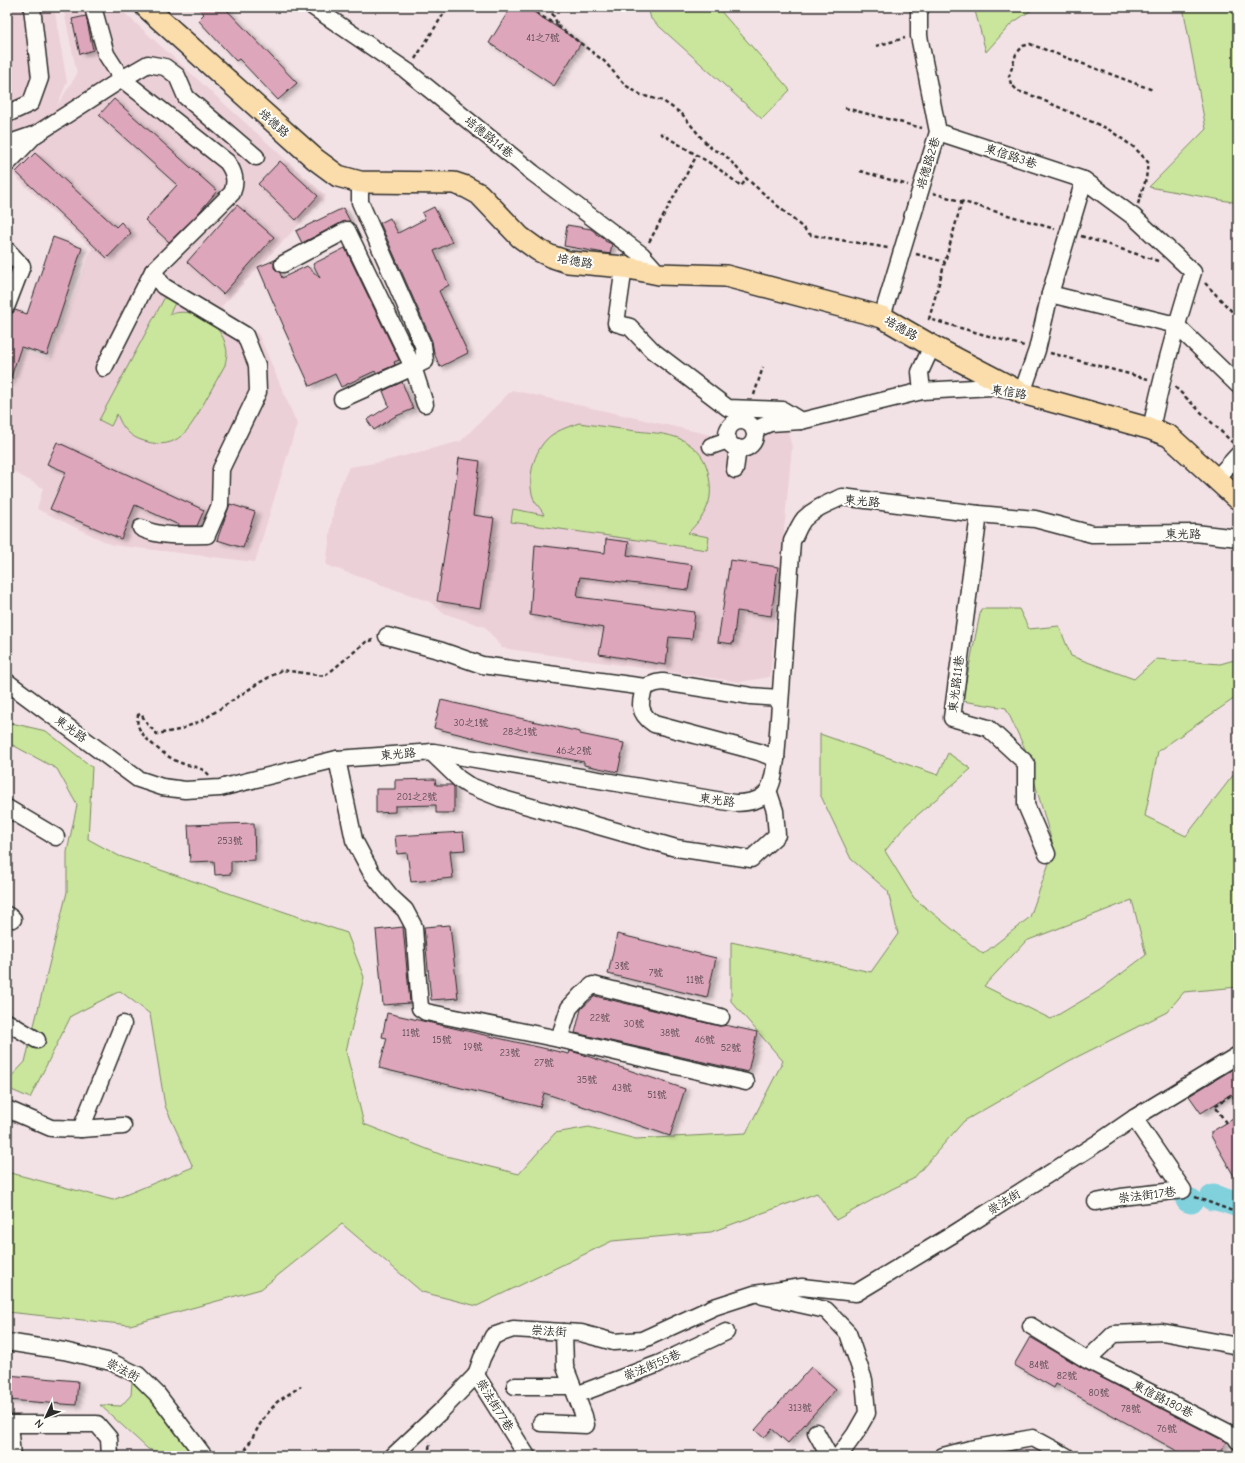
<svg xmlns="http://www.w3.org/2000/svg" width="1245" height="1463" viewBox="0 0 1245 1463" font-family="'Comic Neue','LXGW WenKai TC',sans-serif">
	<defs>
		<filter id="shadow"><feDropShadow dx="4.5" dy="2.5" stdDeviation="2" flood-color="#0004"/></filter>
	</defs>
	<rect width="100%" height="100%" fill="#f3e2e5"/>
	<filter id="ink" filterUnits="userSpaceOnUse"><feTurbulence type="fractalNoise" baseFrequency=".025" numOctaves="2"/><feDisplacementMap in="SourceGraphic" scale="8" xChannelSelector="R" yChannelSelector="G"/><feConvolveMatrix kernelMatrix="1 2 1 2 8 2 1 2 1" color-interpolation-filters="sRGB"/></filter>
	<g filter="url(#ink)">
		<g fill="#ecd0d8">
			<polygon points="7,7 54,7 67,82 57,106 77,74 63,7 118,7 326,196 221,307 259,335 297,424 255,562 112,545 37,509 43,488 7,468 7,398 23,352 50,359 92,248 7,169"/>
			<polygon points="512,390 711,435 710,441 716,455 724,452 744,454 749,453 764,435 773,428 786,424 792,447 770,677 740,682 502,648 485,627 443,613 430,602 326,565 335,498 349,467 381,462 461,441"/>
		</g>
		<g fill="#cae59c" stroke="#7a8864" fill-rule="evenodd">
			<polygon points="648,7 717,7 790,90 762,119 651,19"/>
			<polygon points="974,7 1036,7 1011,24 986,52"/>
			<polygon points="1183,7 1238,7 1238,203 1149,187 1206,129"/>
			<path d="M 166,295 L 176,301 L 169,315 C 191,305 222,323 226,347 C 228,353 226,359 225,365 C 218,378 211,390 204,403 C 190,428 179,452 144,441 C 130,437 122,428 117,414 L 111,426 L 99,420 Z"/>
			<path d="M 579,423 C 598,426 617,428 636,431 C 653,433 675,433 689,444 C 701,452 707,463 709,477 C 714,503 705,515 688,533 L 709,537 L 707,550 L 511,522 L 513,509 L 544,515 C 542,510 538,506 535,502 C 526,484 532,455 546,440 C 554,431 568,427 579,423 Z"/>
			<path d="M 981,609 L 1019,609 L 1029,629 L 1059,626 L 1071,656 L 1134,679 L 1156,659 L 1220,664 L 1238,659 L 1238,696 L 1158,751 L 1145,816 L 1186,836 L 1238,769 L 1238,987 L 1184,992 L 1167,1012 L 1069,1061 L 964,1121 L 913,1179 L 892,1189 L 836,1220 L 817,1193 L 711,1232 L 612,1241 L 477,1306 L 422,1292 L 342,1224 L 261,1289 L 130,1325 L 7,1312 L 7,1172 L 113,1200 L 193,1167 L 165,1106 L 150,1014 L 120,991 L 71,1016 L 30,1098 L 7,1088 L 7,1081 L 25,1062 L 67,892 L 67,852 L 77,805 L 57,769 L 7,742 L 7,722 L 46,731 L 92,767 L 88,839 L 119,856 L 347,933 L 364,977 L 346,1051 L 364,1124 L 442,1155 L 519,1174 L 555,1133 L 589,1127 L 636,1139 L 746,1133 L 783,1061 L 731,1001 L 731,942 L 871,972 L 898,934 L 888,891 L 851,859 L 820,794 L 820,734 L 938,775 L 948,753 L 971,769 L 906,825 L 885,851 L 914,898 L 983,954 L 1030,917 L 1054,849 L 1025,749 L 1006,708 L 962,701 ZM 1132,900 L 1146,955 L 1100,990 L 1051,1019 L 984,986 L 1026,941 Z"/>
			<polygon points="132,1381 144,1389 196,1456 166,1456 164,1454 148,1449 100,1405 121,1406 131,1395"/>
		</g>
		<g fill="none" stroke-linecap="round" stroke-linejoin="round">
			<g stroke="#81d1dd" stroke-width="25">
				<polyline points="1212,1198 1214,1197 1238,1205"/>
				<polyline points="1188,1200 1191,1201"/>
			</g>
		</g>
		<g fill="#dda6bb" stroke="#2b2b2b" filter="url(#shadow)">
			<polygon points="197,7 224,7 297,83 278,100 239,59 236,61 198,20 204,14"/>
			<polygon points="511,7 526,7 581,43 554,86 489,43"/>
			<polygon points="86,16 93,50 80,54 72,19"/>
			<polygon points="114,99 217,191 196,216 169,242 145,220 177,185 99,115"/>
			<polygon points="35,153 116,227 121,222 131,233 107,258 16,172"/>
			<polygon points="280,161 318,196 296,220 258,184"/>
			<polygon points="237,205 274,237 223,294 187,262"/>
			<polygon points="434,207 452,242 434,251 449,285 439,291 468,353 440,367 434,353 432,341 380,223 390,218 398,233 425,219 422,213"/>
			<polygon points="343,208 350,221 343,222 302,243 296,231"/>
			<polygon points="567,225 591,229 596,233 596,234 605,239 605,241 612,244 610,254 564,246"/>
			<polygon points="53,237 82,248 47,355 21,347 9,383 7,383 7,314 13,313 15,310 27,314"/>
			<polygon points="345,248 399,360 394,362 395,365 376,373 375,371 341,387 335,374 310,386 283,327 284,327 258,267 275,260 274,264 274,268 280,273 282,278 307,266 320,278 313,264"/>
			<polygon points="402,382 413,409 394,417 374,430 367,420 389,406 383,391"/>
			<polygon points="57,442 204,510 197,526 181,526 135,505 121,539 50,509 66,472 47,464"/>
			<polygon points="459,458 480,461 473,515 494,518 480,608 437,601 451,511 452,511"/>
			<polygon points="230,504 255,512 243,548 217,540"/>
			<polygon points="606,539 629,542 627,555 692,565 688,590 580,577 577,597 695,612 692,639 669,637 666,665 599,654 604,628 530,615 535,545 605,553"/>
			<polygon points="730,560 778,567 771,616 737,611 733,644 718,642"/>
			<polygon points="441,700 580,732 580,734 624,743 618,772 584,765 584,762 535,753 434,728"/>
			<polygon points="435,779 436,785 452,785 454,787 454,813 436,813 436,805 395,806 395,812 376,813 376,789 395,789 395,780"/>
			<polygon points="254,823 255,860 231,861 231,874 215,875 214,861 190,862 188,825"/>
			<polygon points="463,832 465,850 450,851 453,878 411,882 407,853 397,854 395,836"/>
			<polygon points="450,925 458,998 431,1000 424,927"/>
			<polygon points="403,927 410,1003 383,1005 376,930"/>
			<polygon points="617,934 716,958 707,998 608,974"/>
			<polygon points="595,996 719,1026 725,1025 757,1032 748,1072 575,1033 581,1009"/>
			<polygon points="387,1013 569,1054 570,1051 581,1054 685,1089 670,1136 544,1093 540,1107 379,1068 387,1038 382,1037"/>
			<polygon points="1238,1066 1238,1105 1231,1094 1201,1113 1189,1096"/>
			<polygon points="1238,1116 1238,1183 1211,1136 1211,1132"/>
			<polygon points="1030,1337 1083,1368 1226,1442 1218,1456 1186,1456 1056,1384 1054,1388 1014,1365"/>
			<polygon points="811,1367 836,1389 788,1443 772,1429 764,1438 755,1430"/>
			<polygon points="7,1375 78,1381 76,1405 7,1400"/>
		</g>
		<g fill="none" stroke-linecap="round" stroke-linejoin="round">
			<defs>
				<g id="minor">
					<path d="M 93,7 L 106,54 L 122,79 L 227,162 C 234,172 237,181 232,193 L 153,271 L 104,368"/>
					<polyline points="313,7 407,71 533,173 642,255 659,274"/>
					<polyline points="7,114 31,103 40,78 32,7"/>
					<polyline points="7,144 33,135"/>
					<polyline points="7,164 35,135 122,79 148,64 165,67 177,76 186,97 256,157"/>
					<path d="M 1084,180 L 1134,217 L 1193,272 C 1177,323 1162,375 1151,429"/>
					<polyline points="7,250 22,266 7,305"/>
					<polyline points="283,264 347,230 413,367 425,361 423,345 360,202 360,182"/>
					<polyline points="624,267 616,323 630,327 653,351 728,408 783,410 801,421"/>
					<polyline points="1050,294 1176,325 1238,385"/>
					<polyline points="882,317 938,132 919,36 919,13 921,7"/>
					<polyline points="922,391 920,372 932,346"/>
					<polyline points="342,399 413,367 425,404"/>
					<circle cx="741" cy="435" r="14"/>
					<polyline points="754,430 770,423 801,421 922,391 992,387 1022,393 1037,350 1050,294 1084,180 938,132"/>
					<polyline points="711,446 728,440"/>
					<polyline points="735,470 738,448"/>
					<polyline points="1216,479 1238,455"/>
					<polyline points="979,514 952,718 988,728 1026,763 1026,805 1047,854"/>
					<path d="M 141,528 C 161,538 186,535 207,535 L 220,505 L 221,469 L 258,392 L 257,365 L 245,335 L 163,286 L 153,271"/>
					<polyline points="387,636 442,651 482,665 645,687"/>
					<path d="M 7,682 L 138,779 L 162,787 L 185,790 L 220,788 L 337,759 L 434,752 L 734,803 C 769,803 772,790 776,759 L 792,541 C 796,534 799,525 804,519 C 815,508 829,503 842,497 L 979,514 L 1035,519 L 1092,534 L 1195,533 L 1238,538"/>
					<polyline points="431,752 459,779 468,785 500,798 676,848 751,859 777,835 775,811 768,790"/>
					<polyline points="337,759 354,840 371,872 391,897 405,910 414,927 420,1008 426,1012 559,1039 746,1082"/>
					<path d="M 776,759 L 759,752 L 654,724 C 638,713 639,703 645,687 L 656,683 L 663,682 L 751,696 L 780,698"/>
					<polyline points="7,808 56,837"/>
					<polyline points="7,915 13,919"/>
					<polyline points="7,1022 37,1040"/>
					<polyline points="559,1039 569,1008 581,995 593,985 721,1017"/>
					<polyline points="7,1109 51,1128 81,1129 123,1126"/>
					<polyline points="81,1129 123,1024"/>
					<polyline points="1096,1202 1121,1197 1183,1190 1134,1118"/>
					<polyline points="763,1296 826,1310 848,1333 864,1380 867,1413 855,1434 839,1456"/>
					<polyline points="1031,1326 1087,1360 1235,1436 1238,1441"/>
					<polyline points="7,1342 64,1351 111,1362 138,1375 158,1395 204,1456"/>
					<polyline points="1087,1360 1114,1334 1162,1332 1238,1346"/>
					<polyline points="476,1375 527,1456"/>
					<polyline points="515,1386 572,1386"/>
					<polyline points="576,1395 658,1364 726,1332"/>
					<polyline points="541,1423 586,1425 584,1416 565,1367 564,1332"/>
					<polyline points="7,1424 97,1424 109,1438 110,1456"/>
					<polyline points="9,1424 12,1456"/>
					<polyline points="816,1432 829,1456"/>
					<polyline points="393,1456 440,1412 476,1375 482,1358 493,1336 513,1329 581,1333 614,1342 642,1340 714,1307 754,1294 802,1287 856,1293 952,1235 1096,1144 1134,1118 1238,1055"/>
					<polyline points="943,1456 970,1449 1033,1438 1066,1456"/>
				</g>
				<polyline id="major" points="146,7 315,159 338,176 360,182 454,183 466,187 479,194 520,237 538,250 550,256 568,262 624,267 659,274 726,276 882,317 932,346 1022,393 1151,429 1169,436 1238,499"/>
			</defs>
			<use href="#minor" stroke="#2b2b2b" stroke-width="19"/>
			<use href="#major" stroke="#2b2b2b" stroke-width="24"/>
			<g stroke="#2b2b2b" stroke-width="2.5" stroke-dasharray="4 3" stroke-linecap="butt">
				<polyline points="533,7 539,15 559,26"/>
				<polyline points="549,7 559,27 604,61 625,85 641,95 663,101 682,114 704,141 712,149 725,155 747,179 811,235 888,248"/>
				<polyline points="876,46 905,38"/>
				<polyline points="415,59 448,7"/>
				<polyline points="845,108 922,128"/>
				<polyline points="660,133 715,166 741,186 747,179"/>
				<polyline points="860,171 908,185"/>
				<polyline points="933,193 1055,229"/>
				<polyline points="962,201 929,319 1024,346"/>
				<polyline points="1138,204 1146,179 1148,162 1135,148 1108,129 1036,97 1018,91 1011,84 1009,77 1016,54 1023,46 1030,44 1153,90"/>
				<polyline points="1081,236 1158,261"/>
				<polyline points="649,242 697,155"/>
				<polyline points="916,254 945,262"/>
				<polyline points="1205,283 1238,318"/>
				<polyline points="1050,353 1148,379"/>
				<polyline points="1175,387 1233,443"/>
				<polyline points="754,395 763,367"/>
				<path d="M 209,775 C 202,766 190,767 181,763 C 169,759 146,741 140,730 C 137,725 137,721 138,715 L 141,714 L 148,725 L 157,734 L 179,730 L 203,720 L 257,684 L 282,670 L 325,676 L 366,642 L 373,640"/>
				<polyline points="1226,1123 1215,1106 1231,1095"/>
				<polyline points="1195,1197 1238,1213"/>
				<polyline points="242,1456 263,1419 277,1402 301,1386"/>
				<polyline points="428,1456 430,1442"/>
			</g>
			<use href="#minor" stroke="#fdfcf7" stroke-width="16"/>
			<use href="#major" stroke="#fbddab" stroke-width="21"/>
		</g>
	</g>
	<g text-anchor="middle" stroke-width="4" stroke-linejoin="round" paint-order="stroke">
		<g font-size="10" fill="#584a4f">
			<text x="543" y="41">41之7號</text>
			<text x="471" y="726">30之1號</text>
			<text x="520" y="735">28之1號</text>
			<text x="574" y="754">46之2號</text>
			<text x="417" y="800">201之2號</text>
			<text x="230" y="844">253號</text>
			<text x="622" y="969">3號</text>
			<text x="656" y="976">7號</text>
			<text x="695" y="983">11號</text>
			<text x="600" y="1021">22號</text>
			<text x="634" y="1027">30號</text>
			<text x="411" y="1036">11號</text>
			<text x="670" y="1036">38號</text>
			<text x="442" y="1043">15號</text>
			<text x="705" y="1043">46號</text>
			<text x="473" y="1050">19號</text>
			<text x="731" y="1051">52號</text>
			<text x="510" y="1056">23號</text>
			<text x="544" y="1066">27號</text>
			<text x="587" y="1083">35號</text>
			<text x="622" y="1091">43號</text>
			<text x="657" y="1098">51號</text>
			<text x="1039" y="1368">84號</text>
			<text x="1067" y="1379">82號</text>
			<text x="1099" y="1396">80號</text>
			<text x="800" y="1411">313號</text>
			<text x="1131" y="1412">78號</text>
			<text x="1167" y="1432">76號</text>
		</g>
		<g font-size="12" fill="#2b2b2b" stroke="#fdfcf7">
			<text transform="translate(274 123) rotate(42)" y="4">培德路</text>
			<text transform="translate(489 137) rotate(39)" y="4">培德路14巷</text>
			<text transform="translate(1011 156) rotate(18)" y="4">東信路3巷</text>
			<text transform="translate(928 163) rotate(-73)" y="4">培德路2巷</text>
			<text transform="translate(575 261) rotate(10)" y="4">培德路</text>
			<text transform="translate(901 328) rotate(30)" y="4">培德路</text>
			<text transform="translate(1009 392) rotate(9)" y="4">東信路</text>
			<text transform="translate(862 501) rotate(5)" y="4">東光路</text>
			<text transform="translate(1183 534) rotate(1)" y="4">東光路</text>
			<text transform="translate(956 684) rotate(-83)" y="4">東光路11巷</text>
			<text transform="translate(71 729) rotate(36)" y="4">東光路</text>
			<text transform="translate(398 754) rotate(-5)" y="4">東光路</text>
			<text transform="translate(717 800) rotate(8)" y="4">東光路</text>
			<text transform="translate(1147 1195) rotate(-7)" y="4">崇法街17巷</text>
			<text transform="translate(1004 1202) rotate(-32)" y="4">崇法街</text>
			<text transform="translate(549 1331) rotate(3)" y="4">崇法街</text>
			<text transform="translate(652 1365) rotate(-23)" y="4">崇法街55巷</text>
			<text transform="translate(123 1370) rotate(27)" y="4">崇法街</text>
			<text transform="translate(1163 1399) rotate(27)" y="4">東信路180巷</text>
			<text transform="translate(495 1405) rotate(58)" y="4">崇法街77巷</text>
		</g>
	</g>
	<rect width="1245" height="1463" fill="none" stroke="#fdfcf7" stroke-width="24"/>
	<rect x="12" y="12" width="1221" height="1439" fill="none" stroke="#2b2b2b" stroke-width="1.5" filter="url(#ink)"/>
	<g transform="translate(46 1417) rotate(226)" stroke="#fdfcf7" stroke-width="3" paint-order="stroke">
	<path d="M0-3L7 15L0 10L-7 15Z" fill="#2b2b2b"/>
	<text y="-6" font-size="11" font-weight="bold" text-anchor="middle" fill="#2b2b2b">N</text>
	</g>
</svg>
